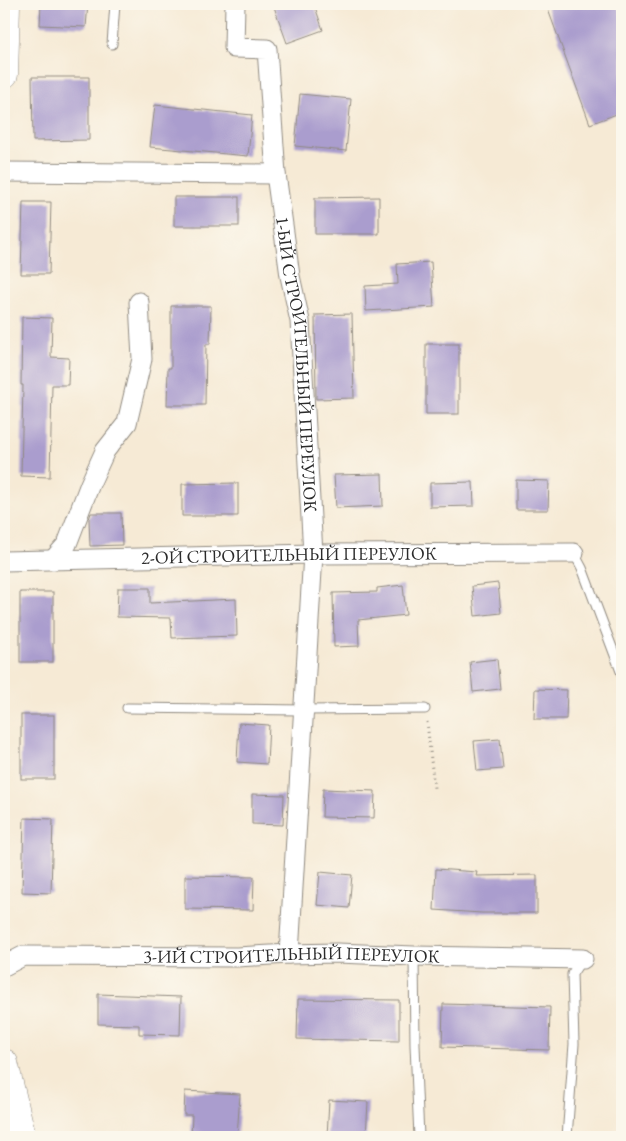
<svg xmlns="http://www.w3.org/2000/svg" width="626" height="1141" viewBox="0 0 626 1141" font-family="'EB Garamond',serif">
	<rect width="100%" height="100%" fill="#fbf7ec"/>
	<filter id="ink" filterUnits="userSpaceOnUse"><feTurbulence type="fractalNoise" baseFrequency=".02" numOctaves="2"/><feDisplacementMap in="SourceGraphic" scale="10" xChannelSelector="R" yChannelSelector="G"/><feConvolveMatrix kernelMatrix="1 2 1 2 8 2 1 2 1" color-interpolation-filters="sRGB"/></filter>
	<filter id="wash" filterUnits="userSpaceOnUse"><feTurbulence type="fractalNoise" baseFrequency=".0096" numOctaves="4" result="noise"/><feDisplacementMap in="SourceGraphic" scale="20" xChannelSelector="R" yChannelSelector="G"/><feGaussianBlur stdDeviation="1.12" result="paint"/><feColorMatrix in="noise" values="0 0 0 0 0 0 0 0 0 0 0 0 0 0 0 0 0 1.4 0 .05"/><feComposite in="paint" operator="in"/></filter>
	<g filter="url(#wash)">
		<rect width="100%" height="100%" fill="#f6ead5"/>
		<g id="blocks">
			<g fill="#aa9dce">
				<polygon points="41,4 88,4 86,27 40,25"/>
				<polygon points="273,4 314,4 323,30 287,43"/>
				<polygon points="546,4 617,4 622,19 622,112 590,124"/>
				<polygon points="32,77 89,77 89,140 33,141"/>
				<polygon points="300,94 351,99 346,151 295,146"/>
				<polygon points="155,105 252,115 248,156 150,147"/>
				<rect x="174" y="197" width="65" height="29"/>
				<polygon points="379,197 379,234 315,234 315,198"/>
				<polygon points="23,202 51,202 49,274 21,274"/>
				<polygon points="431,262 434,307 366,311 365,286 398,284 397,264"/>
				<polygon points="171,306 211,306 210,344 206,344 205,405 167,405 168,368 171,368"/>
				<polygon points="352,314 354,398 316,399 315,315"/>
				<polygon points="22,317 52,318 51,357 69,358 68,385 52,385 50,477 21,476 23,385 21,385"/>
				<rect x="426" y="344" width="33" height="70"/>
				<polygon points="382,474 383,506 336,508 334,475"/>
				<polygon points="516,480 549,481 548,510 516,510"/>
				<polygon points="473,482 474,506 430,507 430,483"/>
				<polygon points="238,483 238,516 182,516 182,484"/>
				<polygon points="91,513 121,513 122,545 90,546 89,519"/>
				<polygon points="498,583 501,613 475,616 472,586"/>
				<polygon points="403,585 406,615 358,620 359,646 334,647 333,593 377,592 377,588"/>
				<polygon points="118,588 150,588 150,603 236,599 237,636 172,638 171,618 117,617"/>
				<rect x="20" y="592" width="33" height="70"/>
				<polygon points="497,659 500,689 473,692 470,662"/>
				<polygon points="535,689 567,690 566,719 534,719"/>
				<rect x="21" y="715" width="33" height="64"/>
				<polygon points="239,723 269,725 267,764 237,762"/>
				<polygon points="500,739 503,769 477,771 474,741"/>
				<polygon points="323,789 375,791 374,818 322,817"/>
				<polygon points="252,794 284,795 283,825 252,824"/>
				<polygon points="24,818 53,819 51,893 22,892"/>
				<polygon points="436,869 477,872 476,876 537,875 537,913 482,913 434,910"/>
				<polygon points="320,872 352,875 349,908 317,905"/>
				<polygon points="185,876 254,877 253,910 185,909"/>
				<polygon points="98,994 181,997 180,1035 139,1034 139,1025 98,1024"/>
				<polygon points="298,999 399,1000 399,1041 297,1039"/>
				<polygon points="443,1004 550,1007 549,1050 442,1047"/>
				<polygon points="185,1091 240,1094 237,1137 191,1137 192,1115 184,1115"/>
				<polygon points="329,1100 368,1102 366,1137 327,1137"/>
			</g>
		</g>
	</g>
	<g filter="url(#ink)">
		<use href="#blocks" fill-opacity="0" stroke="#908a80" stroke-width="1"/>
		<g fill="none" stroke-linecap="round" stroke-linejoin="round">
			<defs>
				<g id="service">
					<polyline points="112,44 115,4"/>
					<polyline points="574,553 582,568 622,674"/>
					<polyline points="127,708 303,710 425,709"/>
					<polyline points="414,956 415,1045 419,1137"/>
					<polyline points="567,1137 574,1044 572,974 582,959"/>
				</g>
				<g id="minor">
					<path id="s1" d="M 235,4 L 234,48 L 267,49 L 276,174 L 290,276 L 300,321 L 313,554 L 289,954"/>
					<polyline points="4,172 276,174"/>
					<polyline points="53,560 67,544 90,484 105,451 127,423 142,359 139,302"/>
					<path id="s2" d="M 4,561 L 313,554 L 574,553"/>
					<path id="s3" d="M 4,966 L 23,956 L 237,957 L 289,954 L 337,953 L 414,956 L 583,959"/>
				</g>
				<g id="primary">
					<polyline points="4,74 6,4"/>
					<polyline points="4,1063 22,1137"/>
				</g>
			</defs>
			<use href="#service" stroke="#908a80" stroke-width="11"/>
			<use href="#minor" stroke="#908a80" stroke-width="21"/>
			<use href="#primary" stroke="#908a80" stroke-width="29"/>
			<polyline stroke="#908a80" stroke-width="3" stroke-dasharray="1 4" stroke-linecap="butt" points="427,722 434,788"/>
			<use href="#service" stroke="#fff" stroke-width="9"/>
			<use href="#minor" stroke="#fff" stroke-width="19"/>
			<use href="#primary" stroke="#fff" stroke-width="28"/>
		</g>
	</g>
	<g text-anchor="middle" stroke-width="4" stroke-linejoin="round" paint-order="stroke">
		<g font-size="18" fill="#2b2b2b" stroke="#fbf7ec">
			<text dy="6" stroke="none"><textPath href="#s1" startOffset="394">1-ЫЙ СТРОИТЕЛЬНЫЙ ПЕРЕУЛОК</textPath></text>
			<text dy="6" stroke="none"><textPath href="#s2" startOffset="285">2-ОЙ СТРОИТЕЛЬНЫЙ ПЕРЕУЛОК</textPath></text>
			<text dy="6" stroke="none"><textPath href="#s3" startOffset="290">3-ИЙ СТРОИТЕЛЬНЫЙ ПЕРЕУЛОК</textPath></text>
		</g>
	</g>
	<rect width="626" height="1141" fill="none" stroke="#fbf7ec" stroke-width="20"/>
</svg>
